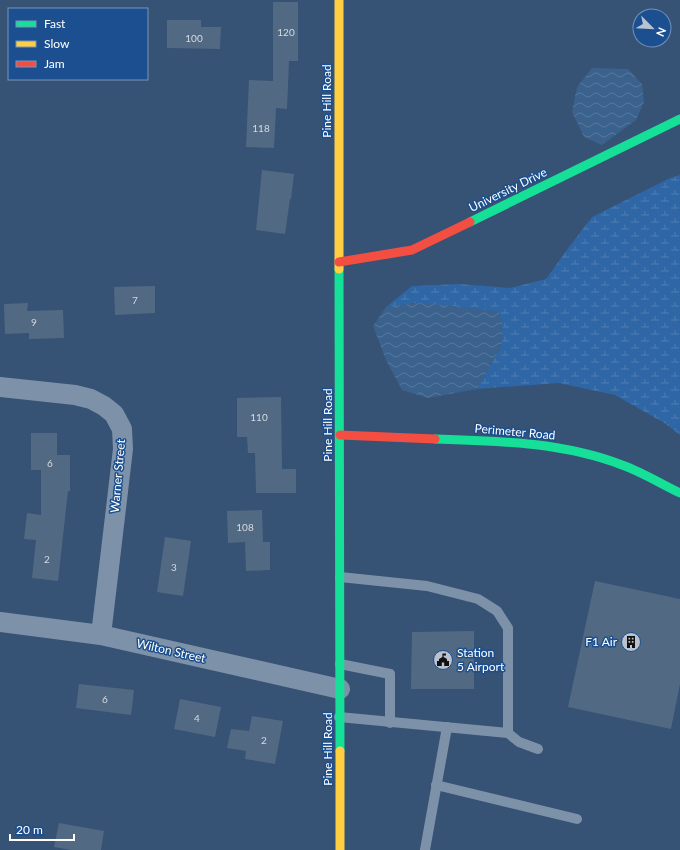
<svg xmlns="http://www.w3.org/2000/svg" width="680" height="850" viewBox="0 0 680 850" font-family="Lato,sans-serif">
	<defs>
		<pattern id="wetland-marsh" width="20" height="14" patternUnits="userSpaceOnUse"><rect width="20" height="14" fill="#2f66a5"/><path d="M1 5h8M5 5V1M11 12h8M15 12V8" fill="none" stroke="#4e7db2"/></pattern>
		<pattern id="water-waves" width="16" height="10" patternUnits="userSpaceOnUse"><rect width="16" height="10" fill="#3b618d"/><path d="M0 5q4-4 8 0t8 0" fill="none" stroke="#58799e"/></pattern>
	</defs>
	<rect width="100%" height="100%" fill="#365274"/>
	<polygon fill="url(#wetland-marsh)" points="680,175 680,435 666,424 615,395 559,383 477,389 502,345 417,303 386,307 412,286 460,284 510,288 546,279 566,251 592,217 670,178"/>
	<g fill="url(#water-waves)">
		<polygon points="592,68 628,69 642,84 644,102 636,120 602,145 584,137 572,112 577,87"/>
		<polygon points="417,303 454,306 499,312 503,328 502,345 477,389 428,398 402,390 386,360 373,326 386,307"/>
	</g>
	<g fill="#526984">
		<polygon points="273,2 298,2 298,61 289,61 287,109 276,108 274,148 246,147 249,80 273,81"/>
		<polygon points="167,20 201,20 201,27 221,27 220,49 167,48"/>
		<polygon points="262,170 294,174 291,199 290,199 285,234 256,230"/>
		<polygon points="155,286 155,313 115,315 114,287"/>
		<polygon points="28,303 27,311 63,310 64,338 29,339 29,333 5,334 4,304"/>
		<polygon points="281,397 282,469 296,469 296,493 256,493 255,453 248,453 247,437 237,437 237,398"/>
		<polygon points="31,433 57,433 57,455 70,455 70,491 68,491 58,581 32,578 36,540 24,539 27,513 41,515 41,470 31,470"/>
		<polygon points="262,510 263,542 270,542 270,570 246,571 245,542 228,543 227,511"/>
		<polygon points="165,537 191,541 183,596 157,592"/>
		<polygon points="595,581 680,599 680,684 671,729 568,707"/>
		<polygon points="474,631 474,689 411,689 412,632"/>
		<polygon points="79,684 134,690 131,715 76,708"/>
		<polygon points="180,699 221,707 215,737 174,729"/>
		<polygon points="252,716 283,721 275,764 245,759 246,751 227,748 231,729 249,731"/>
		<polygon points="59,823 104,831 101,850 71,850 54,847"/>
	</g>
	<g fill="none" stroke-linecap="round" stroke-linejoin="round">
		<g stroke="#7d92a8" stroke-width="10">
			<polyline points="340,664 390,674 390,723"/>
			<polyline points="339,717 508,733 508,628 497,611 478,599 427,586 340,577"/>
			<polyline points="508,733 519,742 538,749"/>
			<polyline points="436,785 577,819"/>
			<polyline points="425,850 447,727"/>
		</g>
		<g stroke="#7d92a8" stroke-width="20">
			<polyline points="0,387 75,395 91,399 104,406 114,414 122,429 123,449 101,635"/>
			<polyline points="0,622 101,635 340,689"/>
		</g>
		<g stroke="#16e098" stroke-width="9">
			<polyline points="470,222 680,119"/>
			<polyline points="339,269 340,751"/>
			<path d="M 435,439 C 498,441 562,442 622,465 C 642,472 661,484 680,493"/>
		</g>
		<g stroke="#ffcf43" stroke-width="9">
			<polyline points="339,0 339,269"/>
			<polyline points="340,751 340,850"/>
		</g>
		<g stroke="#f24e42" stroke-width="9">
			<polyline points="339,262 412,250 470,222"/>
			<polyline points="340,435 435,439"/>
		</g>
	</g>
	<defs>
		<symbol id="building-disc" viewBox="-11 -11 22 22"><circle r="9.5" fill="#b9c2ce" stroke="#1b4f8f"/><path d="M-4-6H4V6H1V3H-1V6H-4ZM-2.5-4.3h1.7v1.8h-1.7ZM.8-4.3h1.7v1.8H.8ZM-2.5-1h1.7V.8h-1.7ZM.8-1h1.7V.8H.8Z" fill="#111"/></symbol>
		<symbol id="civic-disc" viewBox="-11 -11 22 22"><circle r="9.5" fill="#b9c2ce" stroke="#1b4f8f"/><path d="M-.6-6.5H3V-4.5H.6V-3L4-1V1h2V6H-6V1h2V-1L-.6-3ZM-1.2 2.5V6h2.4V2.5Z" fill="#111"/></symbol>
	</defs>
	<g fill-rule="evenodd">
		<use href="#building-disc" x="620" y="631" width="22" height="22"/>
		<use href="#civic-disc" x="432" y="649" width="22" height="22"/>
	</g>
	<g text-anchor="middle" stroke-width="3" stroke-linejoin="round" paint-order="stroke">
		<g font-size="10" fill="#d4dae0">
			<text x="286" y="36">120</text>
			<text x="194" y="42">100</text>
			<text x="261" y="132">118</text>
			<text x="135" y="304">7</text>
			<text x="34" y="326">9</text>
			<text x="259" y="421">110</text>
			<text x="50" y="467">6</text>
			<text x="245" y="531">108</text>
			<text x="47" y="563">2</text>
			<text x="174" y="571">3</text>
			<text x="105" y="703">6</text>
			<text x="197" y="722">4</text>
			<text x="264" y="744">2</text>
		</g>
		<g font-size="12" fill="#fff" stroke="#1b4f8f">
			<text transform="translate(327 101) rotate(-90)" y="4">Pine Hill Road</text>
			<text transform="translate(508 190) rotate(-26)" y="4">University Drive</text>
			<text transform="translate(328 425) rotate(-90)" y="4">Pine Hill Road</text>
			<text transform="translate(515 432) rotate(5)" y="4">Perimeter Road</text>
			<text transform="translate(118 476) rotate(-85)" y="4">Warner Street</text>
			<text transform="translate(171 651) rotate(13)" y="4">Wilton Street</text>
			<text transform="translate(328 749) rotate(-90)" y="4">Pine Hill Road</text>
		</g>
		<g font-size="12" fill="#fff" stroke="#1b4f8f" text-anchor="end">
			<text x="617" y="646">F1 Air</text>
			<text x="457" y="657" text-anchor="start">Station<tspan x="457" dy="14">5 Airport</tspan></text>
		</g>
	</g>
	<rect x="8" y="8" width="140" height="72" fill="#1b4f8f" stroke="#7695bc"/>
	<rect x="16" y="21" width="20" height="6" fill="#16e098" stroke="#7695bc"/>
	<text x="44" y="28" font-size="12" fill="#ffffff">Fast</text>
	<rect x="16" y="41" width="20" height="6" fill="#ffcf43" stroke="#7695bc"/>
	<text x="44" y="48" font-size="12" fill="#ffffff">Slow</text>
	<rect x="16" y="61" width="20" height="6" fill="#f24e42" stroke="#7695bc"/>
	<text x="44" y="68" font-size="12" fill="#ffffff">Jam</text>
	<g transform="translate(652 28) rotate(114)"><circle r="19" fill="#1b4f8f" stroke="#7695bc"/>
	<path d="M0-3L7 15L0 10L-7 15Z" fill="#b9c2ce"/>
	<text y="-6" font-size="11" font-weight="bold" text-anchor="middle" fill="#ffffff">N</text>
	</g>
	<path d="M10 834v6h64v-6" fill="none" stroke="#ffffff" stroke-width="2"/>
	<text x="16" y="834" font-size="12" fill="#ffffff" stroke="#1b4f8f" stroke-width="3" paint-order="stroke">20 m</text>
</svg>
